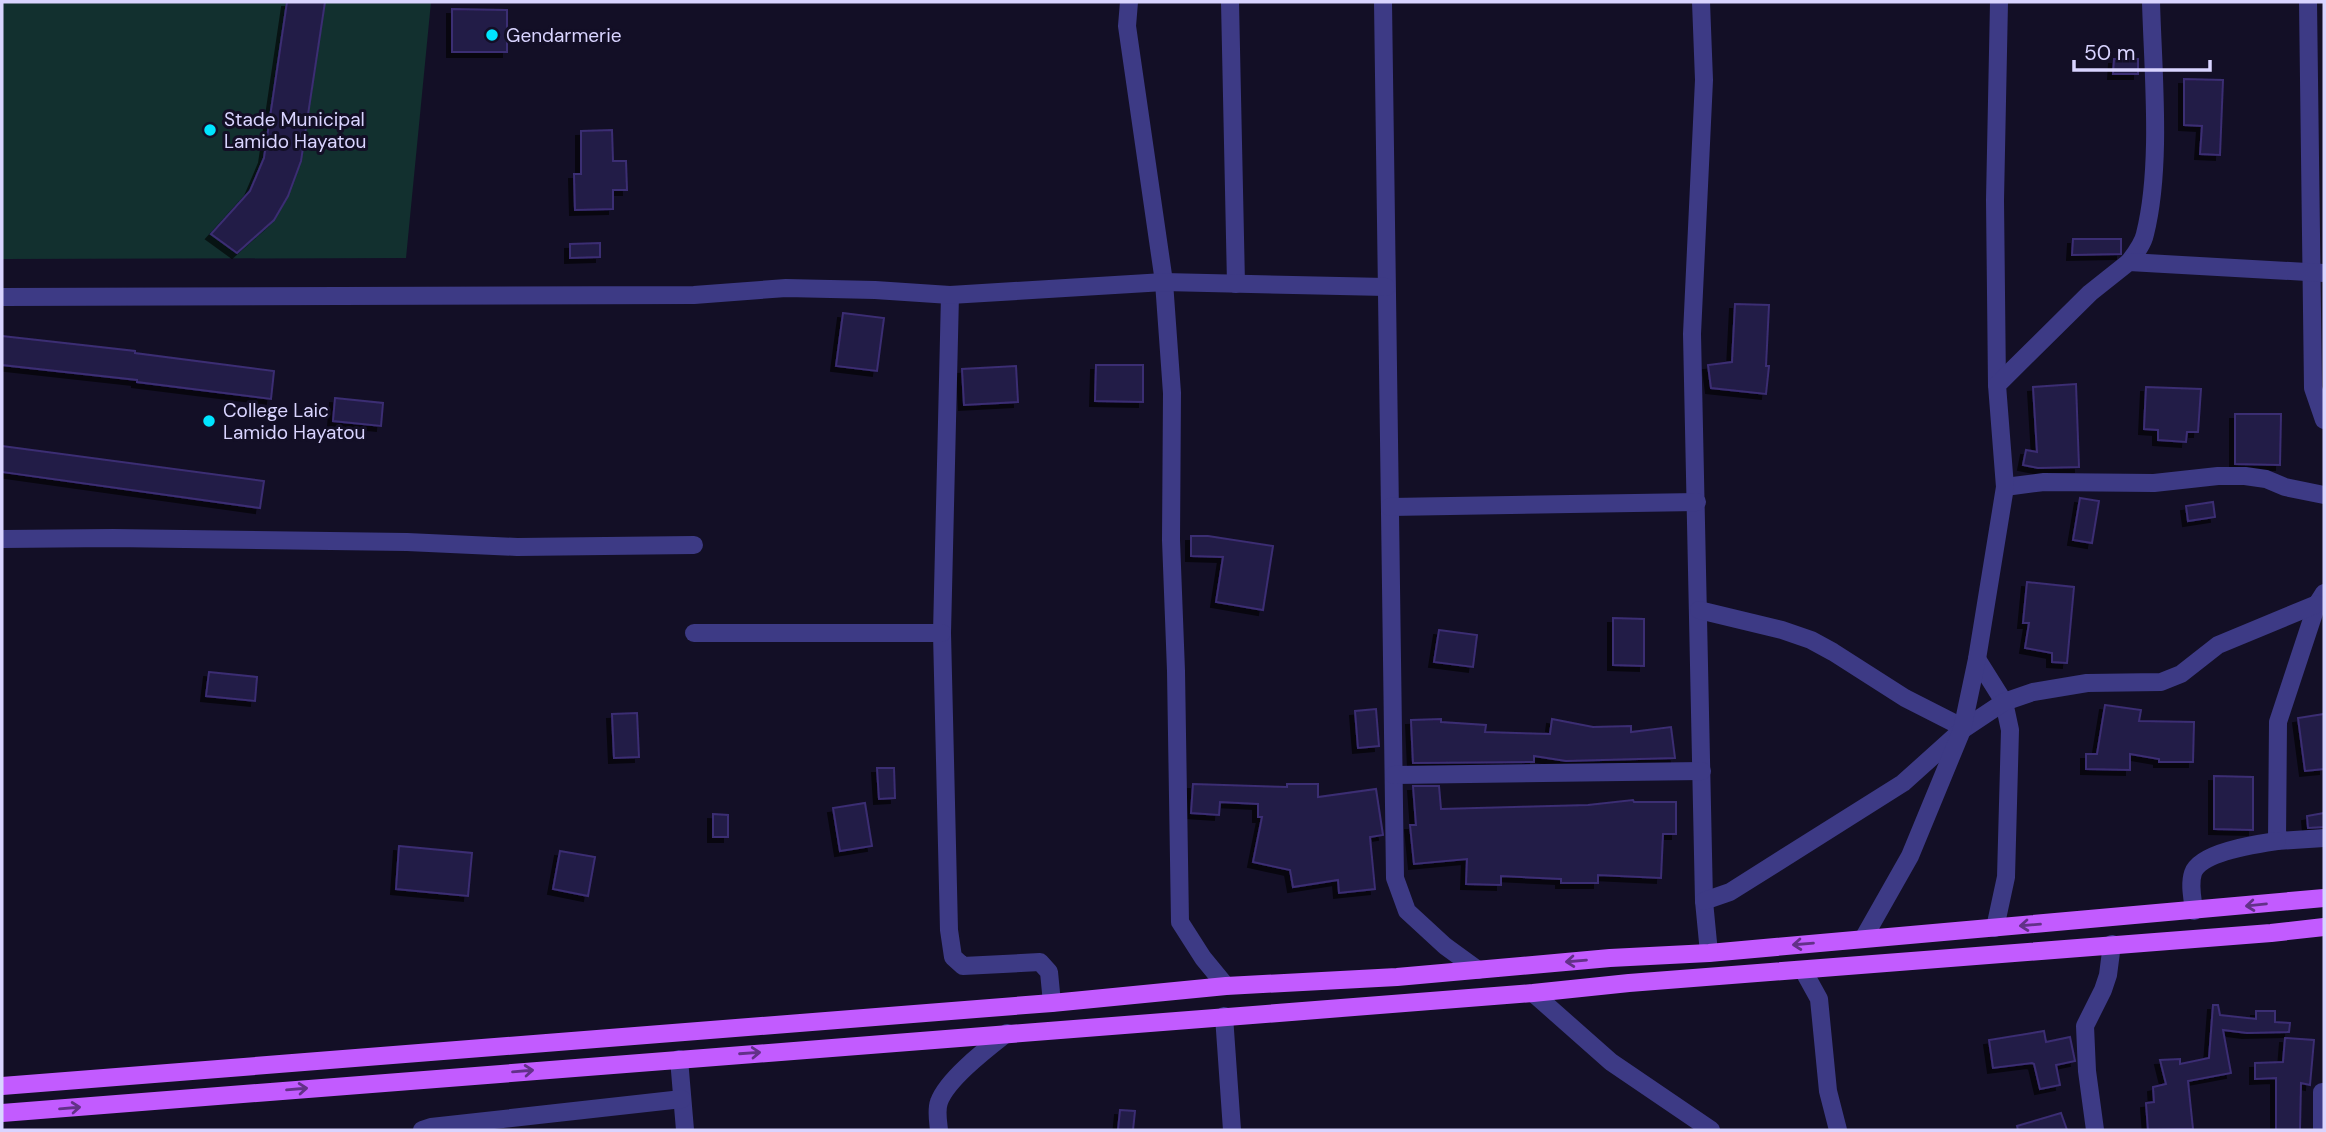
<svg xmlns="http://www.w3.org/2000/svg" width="2326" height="1132" viewBox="0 0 2326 1132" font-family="'DM Sans',sans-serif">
	<defs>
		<filter id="shadow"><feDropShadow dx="-5" dy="5" stdDeviation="0" flood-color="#0009"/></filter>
	</defs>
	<rect width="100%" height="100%" fill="#130f26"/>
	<polygon fill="#12302f" points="2,2 431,2 406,258 2,259"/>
	<g fill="#241b47" stroke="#3b2d73" stroke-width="2" filter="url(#shadow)">
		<polygon points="287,2 325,2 301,161 288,196 274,220 237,253 211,234 250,191 264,158"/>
		<polygon points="452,9 507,10 507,52 452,52"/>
		<polygon points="2114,59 2138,59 2138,74 2113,74"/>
		<polygon points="2184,79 2223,80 2220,155 2200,154 2202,126 2184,125"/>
		<polygon points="612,130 613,161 626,161 627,190 613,190 613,209 575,210 574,174 581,174 581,131"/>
		<polygon points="2073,239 2121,239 2121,254 2072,255"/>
		<polygon points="600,243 600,257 570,258 570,244"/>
		<polygon points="1735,304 1769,305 1766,366 1769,366 1766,394 1711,388 1708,365 1732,362"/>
		<polygon points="843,313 884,318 877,371 836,366"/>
		<polygon points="2,336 135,351 135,353 274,371 271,399 137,382 137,380 2,365"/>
		<polygon points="1096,365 1143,365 1143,402 1095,401"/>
		<polygon points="1016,366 1018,402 964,405 962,369"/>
		<polygon points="2076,384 2079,467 2038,468 2023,465 2026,450 2037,452 2033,387"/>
		<polygon points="2146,387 2201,389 2198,432 2187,432 2186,442 2158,440 2158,430 2144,429"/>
		<polygon points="335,398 383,403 381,426 333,421"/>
		<polygon points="2235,414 2281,414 2280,465 2235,464"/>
		<polygon points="2,446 264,481 260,508 2,472"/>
		<polygon points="2080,498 2099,501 2092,543 2073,540"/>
		<polygon points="2213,502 2215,517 2188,521 2186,506"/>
		<polygon points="1191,536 1208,536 1273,546 1263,610 1216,602 1223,557 1191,556"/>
		<polygon points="2027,582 2074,587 2067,663 2052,662 2052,653 2025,648 2029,623 2023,623"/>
		<polygon points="1613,618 1644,619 1644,666 1613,665"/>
		<polygon points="1439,630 1477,635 1473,667 1434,662"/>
		<polygon points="209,672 257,677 255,701 206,696"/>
		<polygon points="2105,705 2141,710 2139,721 2194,722 2193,762 2159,762 2159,759 2130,754 2130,770 2086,769 2086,754 2097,754"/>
		<polygon points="1376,709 1379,746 1358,748 1355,711"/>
		<polygon points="637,713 639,757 614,758 612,714"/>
		<polygon points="2324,714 2324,769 2305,771 2298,718"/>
		<polygon points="1441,719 1441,722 1486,725 1485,732 1550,734 1552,719 1593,727 1631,726 1631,732 1671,727 1675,758 1566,761 1534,756 1534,762 1413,763 1411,720"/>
		<polygon points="877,768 894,768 895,798 879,799"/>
		<polygon points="2214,776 2253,777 2253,830 2214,829"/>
		<polygon points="1193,784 1287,787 1287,784 1318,784 1318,797 1376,789 1383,835 1370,837 1375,889 1339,893 1338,880 1293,887 1290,870 1253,862 1262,817 1258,817 1258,804 1220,802 1219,815 1191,813"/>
		<polygon points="1413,786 1439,786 1441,809 1588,805 1633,800 1634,802 1676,802 1676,834 1663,834 1661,878 1598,875 1598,883 1561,883 1561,879 1501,876 1501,885 1466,884 1467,859 1414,864 1410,825 1416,825"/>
		<polygon points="865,803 872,846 840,851 833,808"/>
		<polygon points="2324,813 2324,827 2308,828 2307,816"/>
		<polygon points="713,814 728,815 728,837 713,837"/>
		<polygon points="399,846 472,853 468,896 396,889"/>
		<polygon points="560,851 595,857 588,896 553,889"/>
		<polygon points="2213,1005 2218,1005 2220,1015 2256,1019 2256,1011 2275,1011 2275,1022 2290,1023 2289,1032 2247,1033 2223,1030 2231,1073 2188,1081 2193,1129 2148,1130 2146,1103 2154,1102 2153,1087 2166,1084 2160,1060 2180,1059 2180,1064 2209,1058"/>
		<polygon points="2044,1031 2046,1042 2070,1037 2075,1061 2056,1065 2060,1085 2040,1089 2034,1064 2032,1063 1993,1068 1989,1040"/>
		<polygon points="2285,1038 2314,1040 2310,1085 2301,1083 2300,1130 2276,1130 2276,1078 2255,1079 2255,1063 2283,1062"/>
		<polygon points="1120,1110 1135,1111 1133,1130 1118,1130"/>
		<polygon points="2061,1113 2067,1130 2018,1130 2017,1126"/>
	</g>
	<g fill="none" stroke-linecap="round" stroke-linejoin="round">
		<g stroke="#3d3a85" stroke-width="18">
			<polyline points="1129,2 1127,26 1164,282 1172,393 1171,540 1176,671 1180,922 1203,958 1226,986"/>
			<polyline points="1230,2 1236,284"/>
			<polyline points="1383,2 1395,878 1407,911 1445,946 1478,970"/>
			<polyline points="1701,2 1704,80 1692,334 1704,901 1709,953"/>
			<polyline points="2308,2 2313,388 2324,420"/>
			<path d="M 2129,262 C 2135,254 2143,244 2145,234 C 2162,166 2153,73 2151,2"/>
			<polyline points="950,295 942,633 949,930 953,957 963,966 1040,962 1049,972 1052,1003"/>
			<polyline points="2,297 694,295 786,288 875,290 950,295 1164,282 1386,287"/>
			<polyline points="1997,385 1995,200 1999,2"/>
			<polyline points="2005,487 2044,482 2154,483 2218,476 2245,476 2266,479 2285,487 2324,495"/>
			<polyline points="1390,507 1697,502"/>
			<polyline points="2,539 113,538 407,542 517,547 694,545"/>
			<polyline points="2324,593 2317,604 2278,722 2277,841 2324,838"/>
			<polyline points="1699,610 1782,630 1811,640 1833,652 1905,698 1962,727"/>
			<polyline points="694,633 942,633"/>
			<polyline points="1977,659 2004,702 2010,730 2006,877 1995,928"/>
			<polyline points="1394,775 1702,771"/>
			<polyline points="1704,901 1730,892 1903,783 1962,730 2004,702 2033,692 2087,683 2161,682 2181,674 2218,645 2317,604"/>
			<path d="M 2194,911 C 2193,900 2189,885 2193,873 C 2200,852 2257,844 2277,841"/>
			<polyline points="1863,939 1910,856 1962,730 1977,659 2005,487 1997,385 2090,293 2129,262 2324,273"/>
			<polyline points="1803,970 1819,999 1828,1091 1838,1130"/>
			<polyline points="1533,993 1611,1062 1711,1130"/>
			<polyline points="1224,1016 1232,1130"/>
			<polyline points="679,1059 685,1130"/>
			<polyline points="422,1130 431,1127 682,1099"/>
			<path d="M 939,1130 C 938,1121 936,1110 939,1102 C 947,1079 988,1048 1007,1033"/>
			<polyline points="2095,1130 2087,1071 2085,1026 2103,990 2108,975 2112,944"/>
			<polyline points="2322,1130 2322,1092"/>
		</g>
		<g stroke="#c25bff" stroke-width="18">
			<polyline points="2,1086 1052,1003 1226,986 1397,977 1610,958 1709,953 2324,898"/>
			<polyline points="2,1113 1533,993 1629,983 2271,933 2324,927"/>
		</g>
	</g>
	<defs><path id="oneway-shaft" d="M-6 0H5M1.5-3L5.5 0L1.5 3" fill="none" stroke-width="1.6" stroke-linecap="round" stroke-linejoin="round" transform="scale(1.75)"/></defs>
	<g stroke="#623188">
		<use href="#oneway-shaft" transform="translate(2256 905) rotate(174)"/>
		<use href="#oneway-shaft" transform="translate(2030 925) rotate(175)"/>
		<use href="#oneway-shaft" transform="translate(1803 944) rotate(175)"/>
		<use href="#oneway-shaft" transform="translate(1576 961) rotate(175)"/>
		<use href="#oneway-shaft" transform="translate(750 1053) rotate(-4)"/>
		<use href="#oneway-shaft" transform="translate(523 1071) rotate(-5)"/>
		<use href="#oneway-shaft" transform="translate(297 1089) rotate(-5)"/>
		<use href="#oneway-shaft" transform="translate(70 1108) rotate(-5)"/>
	</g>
	<g fill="#00e5ff" stroke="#130f26" stroke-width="2.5">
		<circle cx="492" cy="35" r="7"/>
		<circle cx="210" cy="130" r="7"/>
		<circle cx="209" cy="421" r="7"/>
	</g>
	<g text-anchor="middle" stroke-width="6" stroke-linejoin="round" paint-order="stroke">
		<g font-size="19" fill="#d9d4ff" stroke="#130f26" text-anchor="start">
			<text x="506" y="42">Gendarmerie</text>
			<text x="224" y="126">Stade Municipal<tspan x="224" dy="22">Lamido Hayatou</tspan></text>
			<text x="223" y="417">College Laic<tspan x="223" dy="22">Lamido Hayatou</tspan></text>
		</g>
	</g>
	<rect width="2326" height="1132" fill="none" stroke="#d9d4ff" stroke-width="7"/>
	<path d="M2074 60v10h136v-10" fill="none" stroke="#d9d4ff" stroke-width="3.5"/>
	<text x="2084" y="60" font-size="21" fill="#d9d4ff" stroke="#130f26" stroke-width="5" paint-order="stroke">50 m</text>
</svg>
